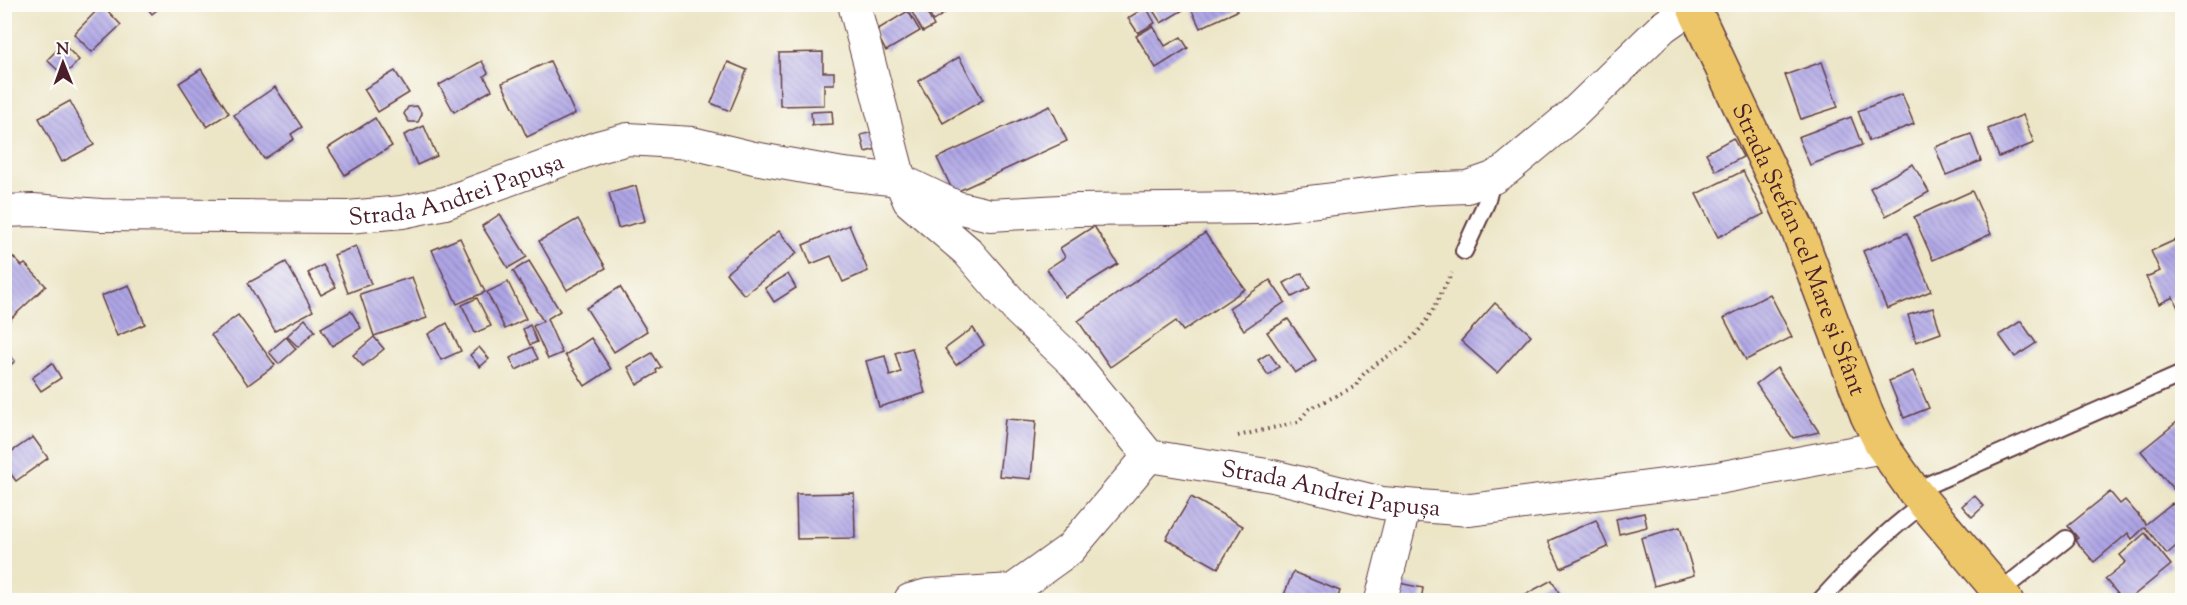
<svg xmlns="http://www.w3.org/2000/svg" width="2187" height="605" viewBox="0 0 2187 605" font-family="'Sorts Mill Goudy',serif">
	<defs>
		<pattern id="building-back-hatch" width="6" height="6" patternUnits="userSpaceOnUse" patternTransform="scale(1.5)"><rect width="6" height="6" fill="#aea5e6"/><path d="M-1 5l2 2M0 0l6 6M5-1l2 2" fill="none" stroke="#9086bb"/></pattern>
	</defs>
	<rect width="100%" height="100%" fill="#fdfcf7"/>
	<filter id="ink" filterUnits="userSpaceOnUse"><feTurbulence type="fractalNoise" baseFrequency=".0167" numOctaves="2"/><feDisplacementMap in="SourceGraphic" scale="12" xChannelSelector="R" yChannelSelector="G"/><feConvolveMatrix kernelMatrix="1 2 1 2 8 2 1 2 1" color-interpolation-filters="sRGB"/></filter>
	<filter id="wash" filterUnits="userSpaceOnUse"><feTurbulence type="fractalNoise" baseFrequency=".008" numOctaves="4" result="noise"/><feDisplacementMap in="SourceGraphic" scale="24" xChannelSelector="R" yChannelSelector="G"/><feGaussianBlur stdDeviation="1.35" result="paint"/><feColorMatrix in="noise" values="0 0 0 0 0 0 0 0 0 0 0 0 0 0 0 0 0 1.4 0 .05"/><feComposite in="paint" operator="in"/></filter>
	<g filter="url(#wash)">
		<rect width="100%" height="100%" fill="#ece5c6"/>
		<g id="blocks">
			<g fill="url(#building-back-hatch)">
				<polygon points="144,4 164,4 152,14"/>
				<polygon points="932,4 940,4 945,13 933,21 926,8"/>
				<polygon points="1149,4 1179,4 1183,10 1161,23"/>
				<polygon points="1189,4 1234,4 1237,11 1200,28"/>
				<polygon points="102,5 121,25 92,52 74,34"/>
				<polygon points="923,6 934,26 923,32 912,12"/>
				<polygon points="1146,7 1155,23 1138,33 1128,18"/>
				<polygon points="908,11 920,31 886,51 875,31"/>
				<polygon points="1153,26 1165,46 1181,37 1188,48 1156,68 1136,36"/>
				<polygon points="63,44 79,60 64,76 47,60"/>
				<polygon points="823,52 823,72 834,72 834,84 824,84 824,105 780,106 779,53"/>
				<polygon points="959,57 983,100 943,123 918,81"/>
				<polygon points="482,61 488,73 484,76 492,90 454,112 439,85"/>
				<polygon points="550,61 575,114 527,137 502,83"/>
				<polygon points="728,62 747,70 730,111 711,103"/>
				<polygon points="1822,62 1838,107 1801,119 1785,75"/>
				<polygon points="201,69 229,113 207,127 179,83"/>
				<polygon points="395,71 409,93 378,112 364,89"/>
				<polygon points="275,87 302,127 291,134 294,139 264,159 234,115"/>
				<polygon points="1902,94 1914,124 1869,141 1858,111"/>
				<polygon points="70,101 94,145 62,162 39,118"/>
				<polygon points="417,106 422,114 418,122 409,122 404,114 408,107"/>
				<polygon points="1050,106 1067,141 954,193 937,158"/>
				<polygon points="832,111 833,124 812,125 811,112"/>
				<polygon points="2023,115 2034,143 1999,157 1988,129"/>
				<polygon points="1851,117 1862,145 1810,165 1798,137"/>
				<polygon points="375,118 392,146 345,175 328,148"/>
				<polygon points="424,126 437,156 417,165 404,135"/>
				<polygon points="873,132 877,149 865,152 861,135"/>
				<polygon points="1971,134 1981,161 1946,175 1935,147"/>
				<polygon points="1733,138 1743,157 1716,171 1706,153"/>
				<polygon points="1913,164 1929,192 1886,216 1870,188"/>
				<polygon points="1743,171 1764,214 1718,237 1696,194"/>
				<polygon points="636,186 645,221 618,228 609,193"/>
				<polygon points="1972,191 1991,234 1933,260 1914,217"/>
				<polygon points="500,214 527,257 508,268 482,226"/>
				<polygon points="578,219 606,268 567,290 539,241"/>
				<polygon points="849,225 868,271 843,282 831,256 811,264 803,245"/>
				<polygon points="1094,226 1118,264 1065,297 1047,269 1065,257 1060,248"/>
				<polygon points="779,231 797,253 744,295 726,273"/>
				<polygon points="1205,233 1245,289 1183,331 1176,321 1110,367 1078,321"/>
				<polygon points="1907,233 1931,291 1887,309 1863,251"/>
				<polygon points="2182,237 2182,310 2180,312 2173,297 2159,304 2146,277 2160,271 2151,251"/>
				<polygon points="460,238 485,292 457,304 432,250"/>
				<polygon points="356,246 371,284 348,293 334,255"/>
				<polygon points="12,256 22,266 25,264 46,286 4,325 4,260 6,262"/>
				<polygon points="529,261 560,311 547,319 562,353 548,359 533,326 543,321 513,271"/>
				<polygon points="286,262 313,311 275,331 248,283"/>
				<polygon points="323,265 336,287 321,295 308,273"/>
				<polygon points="1302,273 1310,288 1292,297 1284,283"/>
				<polygon points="788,274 796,288 774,302 765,288"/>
				<polygon points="412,277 427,318 374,336 360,294"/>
				<polygon points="1270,280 1285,302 1244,330 1229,308"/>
				<polygon points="508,282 526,319 505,329 487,292"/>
				<polygon points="129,285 145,324 117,336 101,296"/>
				<polygon points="620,287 647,331 614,352 586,308"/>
				<polygon points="1770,294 1792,337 1746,360 1724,318"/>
				<polygon points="477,298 491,326 475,333 462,305"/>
				<polygon points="1495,303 1531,335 1497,373 1461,341"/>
				<polygon points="1933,308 1941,333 1916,342 1908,315"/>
				<polygon points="351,311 361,328 332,346 321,328"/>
				<polygon points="238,315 275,365 248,385 211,335"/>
				<polygon points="305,319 315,331 298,347 287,336"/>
				<polygon points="1288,319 1316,360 1295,373 1267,332"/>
				<polygon points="2021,321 2036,343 2015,357 1999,335"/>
				<polygon points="447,323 461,351 441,360 428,334"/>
				<polygon points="530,325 537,342 530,345 523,329"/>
				<polygon points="973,328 984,345 956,365 945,349"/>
				<polygon points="286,337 296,349 279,364 269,352"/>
				<polygon points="374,337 384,349 363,366 353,355"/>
				<polygon points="591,338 611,369 585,386 565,355"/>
				<polygon points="479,347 489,359 480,367 470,355"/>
				<polygon points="532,347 538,359 516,370 510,358"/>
				<polygon points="912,348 925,393 879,407 866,361 885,356 890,376 901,372 895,353"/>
				<polygon points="4,350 15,361 4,371"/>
				<polygon points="652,353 661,367 656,370 657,373 637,385 628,367"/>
				<polygon points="1269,353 1279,367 1268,375 1258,360"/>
				<polygon points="52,363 61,378 41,391 32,378"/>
				<polygon points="1777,368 1819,432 1793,438 1756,384"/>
				<polygon points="1913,371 1929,408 1904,418 1889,381"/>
				<polygon points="1005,419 1036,421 1031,479 999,476"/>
				<polygon points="2177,422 2182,428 2182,482 2173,489 2141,451"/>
				<polygon points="33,437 48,458 16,481 4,465 4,457"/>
				<polygon points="2110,492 2120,504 2125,500 2146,524 2172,503 2182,515 2182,527 2180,529 2182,541 2167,554 2145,527 2132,539 2128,533 2094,562 2075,540 2078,538 2068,526"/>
				<polygon points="854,493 855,538 797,539 796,494"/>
				<polygon points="1974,495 1984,506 1972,517 1962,506"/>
				<polygon points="1191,497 1243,526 1218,568 1166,539"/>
				<polygon points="1644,513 1647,527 1619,534 1616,519"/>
				<polygon points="1596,520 1608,547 1561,568 1548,541"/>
				<polygon points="1680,527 1694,575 1654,586 1641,538"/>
				<polygon points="2145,533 2171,565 2128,600 2123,600 2105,579 2126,562 2120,555"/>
				<polygon points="1293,572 1340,591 1337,600 1282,600"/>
				<polygon points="1552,580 1563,600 1515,600"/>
				<polygon points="1399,583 1423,588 1421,600 1395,600"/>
			</g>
		</g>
	</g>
	<g filter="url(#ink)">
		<use href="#blocks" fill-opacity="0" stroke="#623d42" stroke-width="1.5"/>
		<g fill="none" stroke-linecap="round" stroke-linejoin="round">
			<defs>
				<g id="lane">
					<polyline points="1464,251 1486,203 1493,178"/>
					<polyline points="1914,491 2182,374"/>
					<polyline points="1999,592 2066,539"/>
					<path d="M 1821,600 C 1853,565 1886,531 1925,503"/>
				</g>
				<g id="street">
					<path id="s1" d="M 854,4 L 900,180 L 909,201 L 967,251 L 1018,310 L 1073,362 L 1149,456 L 1273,476 L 1382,503 L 1470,510 L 1718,478 L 1883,447"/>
					<path id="s2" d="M 4,211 L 33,210 L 101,215 L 348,217 L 402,212 L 445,203 L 598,147 L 628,139 L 692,143 L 754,158 L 843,174 L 900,180 L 956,207 L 990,215 L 1077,210 L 1258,208 L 1419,189 L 1467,187 L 1493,178 L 1507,169 L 1574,113 L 1663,27 L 1693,6"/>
					<polyline points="910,600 928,595 1013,590 1070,549 1149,456"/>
					<polyline points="1381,600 1405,505"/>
				</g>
				<g id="primary">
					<path id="s3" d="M 1692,4 L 1797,228 L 1867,415 L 1883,447 L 1914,491 L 2006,600"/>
				</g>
			</defs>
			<use href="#lane" stroke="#623d42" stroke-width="20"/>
			<use href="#street" stroke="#623d42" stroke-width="34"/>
			<use href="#primary" stroke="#623d42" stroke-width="36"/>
			<path stroke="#623d42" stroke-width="4" stroke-dasharray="1.5 4.5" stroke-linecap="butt" d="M 1238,436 L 1298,422 L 1309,409 L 1356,386 C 1364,365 1393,357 1409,341 C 1429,323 1439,296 1452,273"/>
			<use href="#lane" stroke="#fff" stroke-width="16"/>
			<use href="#street" stroke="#fff" stroke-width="32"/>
			<use href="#primary" stroke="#ecc669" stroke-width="33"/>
		</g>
	</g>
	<g text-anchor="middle" stroke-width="4.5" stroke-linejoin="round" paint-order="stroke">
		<g font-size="24" fill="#4a1f2b" stroke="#fdfcf7">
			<text dy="8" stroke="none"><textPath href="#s2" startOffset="456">Strada Andrei Papușa</textPath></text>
			<text dy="8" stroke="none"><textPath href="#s3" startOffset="268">Strada Ștefan cel Mare și Sfânt</textPath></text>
			<text dy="8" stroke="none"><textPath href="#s1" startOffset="741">Strada Andrei Papușa</textPath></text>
		</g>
	</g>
	<rect width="2187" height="605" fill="none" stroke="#fdfcf7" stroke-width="24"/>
	<g transform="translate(63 63) rotate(359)" stroke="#fdfcf7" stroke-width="4.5" paint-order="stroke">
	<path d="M0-4.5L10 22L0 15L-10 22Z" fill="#4a1f2b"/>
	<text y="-9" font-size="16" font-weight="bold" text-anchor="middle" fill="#4a1f2b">N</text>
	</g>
</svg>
